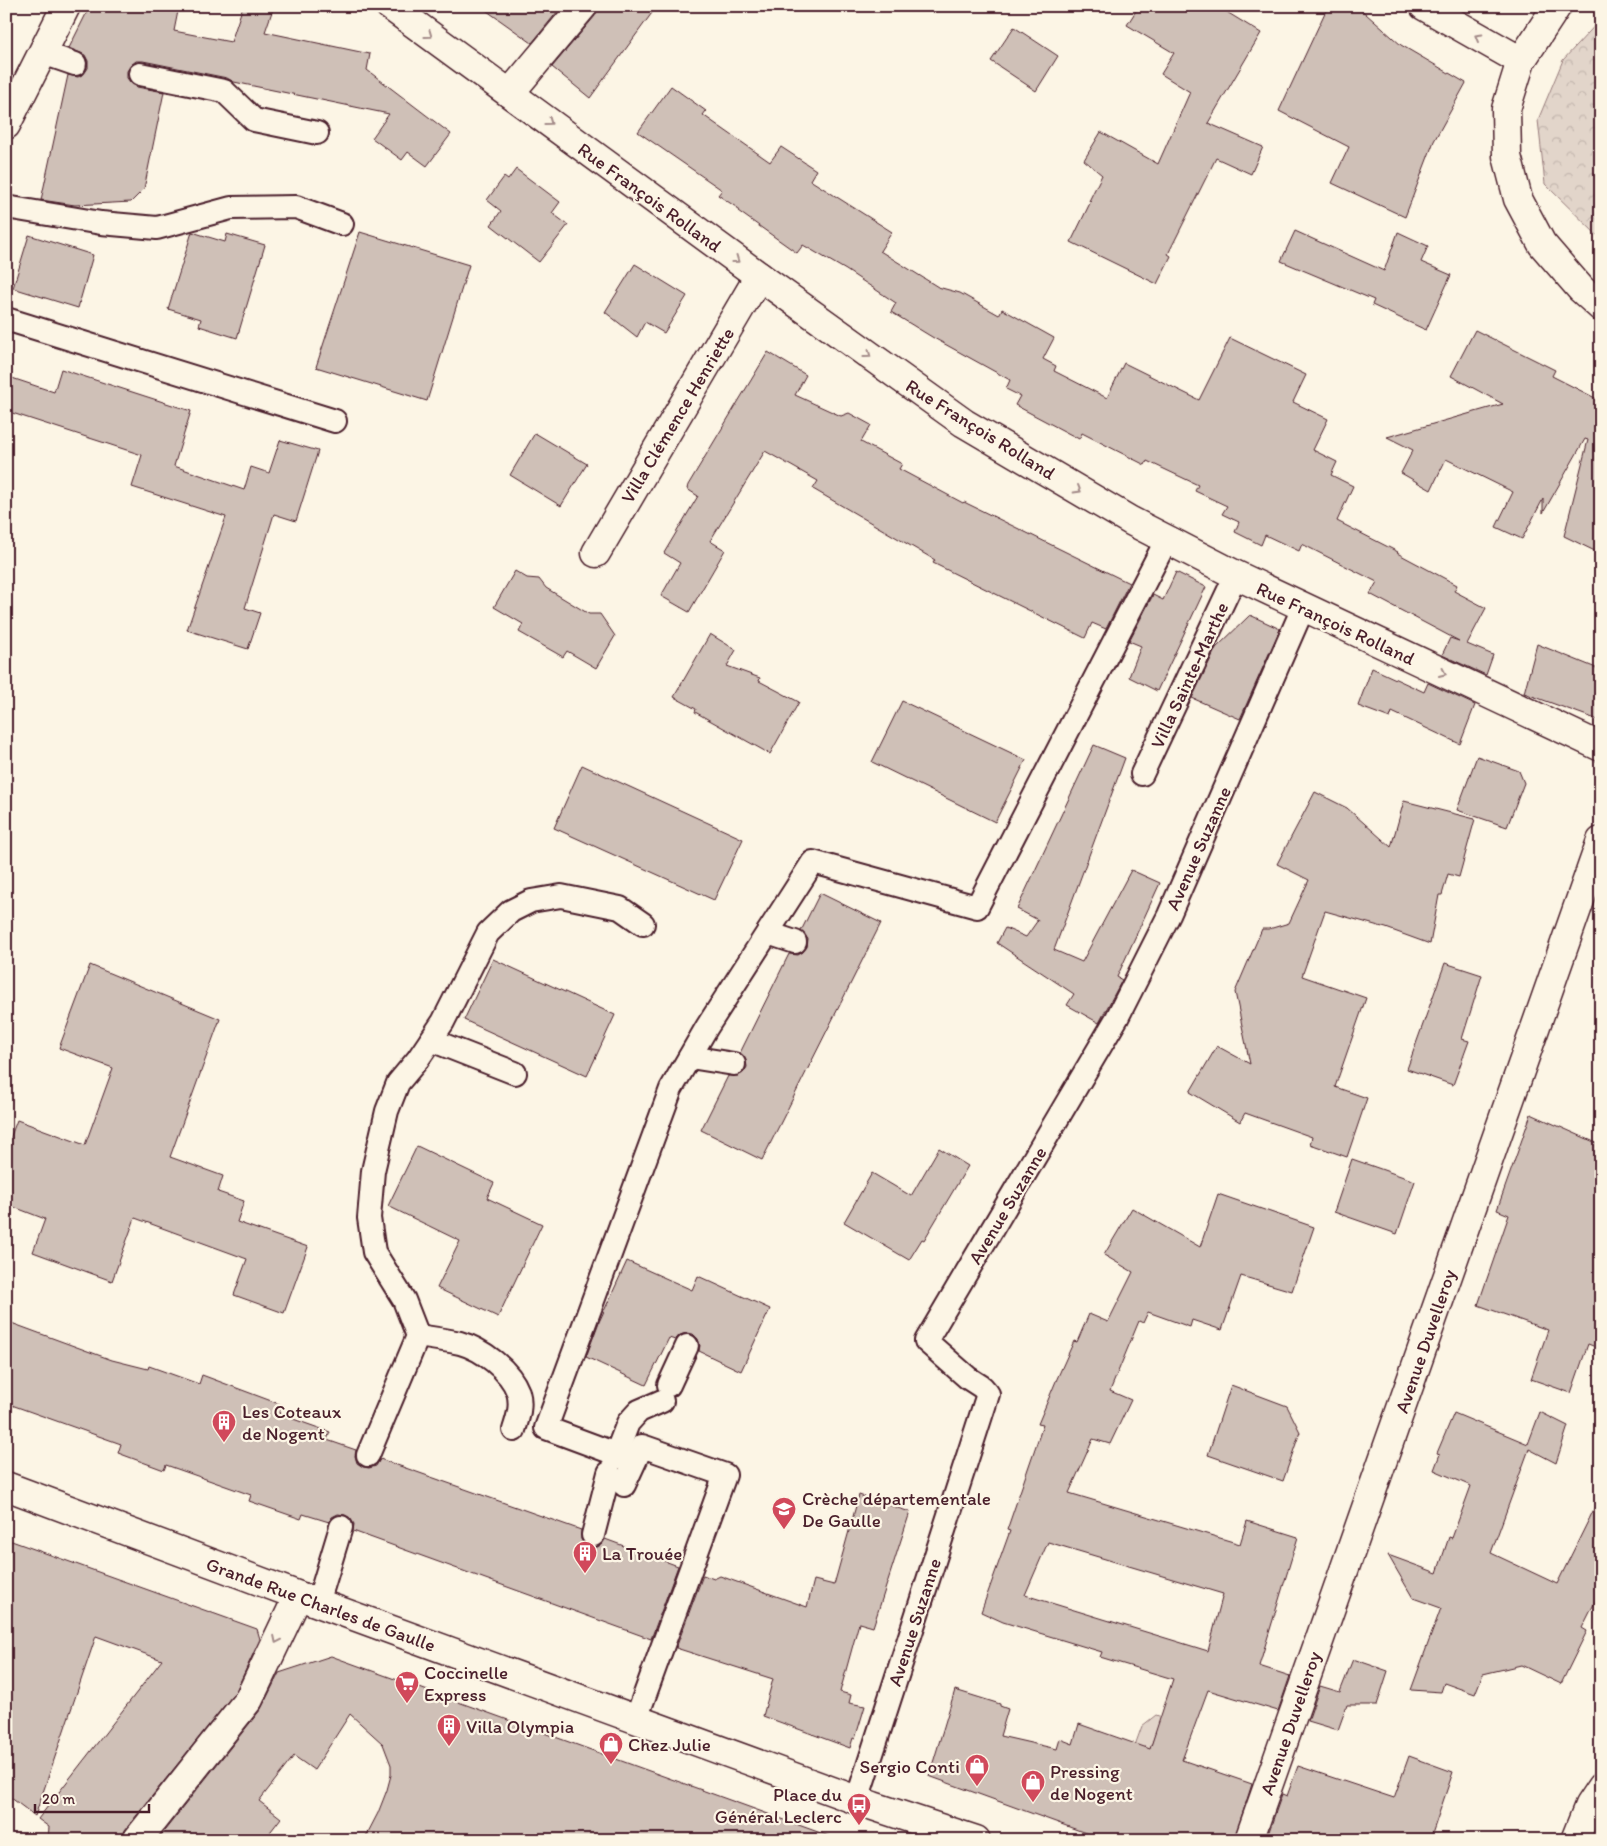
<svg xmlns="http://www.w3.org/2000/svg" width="1607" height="1846" viewBox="0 0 1607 1846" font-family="Itim,sans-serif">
	<defs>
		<pattern id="forest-crowns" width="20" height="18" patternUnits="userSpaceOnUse" patternTransform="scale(1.25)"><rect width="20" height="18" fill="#e2d5ca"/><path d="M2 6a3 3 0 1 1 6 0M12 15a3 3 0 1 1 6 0" fill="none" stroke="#c3b6ae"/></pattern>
	</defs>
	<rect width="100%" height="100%" fill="#fcf5e5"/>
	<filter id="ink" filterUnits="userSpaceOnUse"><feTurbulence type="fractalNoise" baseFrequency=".02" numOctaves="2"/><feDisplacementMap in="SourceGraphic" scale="10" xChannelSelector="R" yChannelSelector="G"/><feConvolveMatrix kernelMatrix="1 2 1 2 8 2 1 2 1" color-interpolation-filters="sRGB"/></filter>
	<g filter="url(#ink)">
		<polygon fill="#e2d5ca" stroke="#967a7a" points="1156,1715 1189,1727 1190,1739 1157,1729 1151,1746 1184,1757 1171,1790 1125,1773 1142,1726"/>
		<polygon fill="url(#forest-crowns)" stroke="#967a7a" points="1601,19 1601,239 1545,184 1538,120 1563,60"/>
		<g fill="#cfc0b7" stroke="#4a1f2b" fill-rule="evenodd">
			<polygon points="90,6 179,6 174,31 231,42 243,6 274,6 265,32 370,54 367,70 451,134 427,166 408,152 402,160 372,138 389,114 234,82 227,78 143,61 136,61 131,65 127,71 127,78 131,83 137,87 164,92 144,189 131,202 75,205 41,200 68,75 78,77 84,74 88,68 88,61 85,55 69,48"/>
			<polygon points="480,6 562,6 532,43"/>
			<polygon points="598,6 657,6 590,98 552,67 595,16"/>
			<polygon points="1139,6 1217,6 1261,33 1208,123 1263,147 1251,174 1216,158 1168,254 1171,256 1157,284 1071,242 1091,201 1089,201 1102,175 1084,160 1101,132 1158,164 1190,92 1161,74 1174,53 1127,25"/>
			<polygon points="1328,6 1357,6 1401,45 1466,83 1434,141 1405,217 1332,183 1349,147 1279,111"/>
			<polygon points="1014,27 1058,56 1036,91 991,61"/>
			<polygon points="671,86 706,111 703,115 770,162 781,147 816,170 810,180 892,232 880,251 938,287 960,293 999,315 1002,309 1054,338 1043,359 1056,366 1054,371 1107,398 1124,363 1199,400 1230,338 1306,375 1293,402 1328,419 1313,450 1337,462 1331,475 1353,486 1337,521 1398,552 1397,553 1457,585 1454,591 1486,608 1467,644 1493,655 1486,675 1442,655 1450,638 1459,641 1370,594 1377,582 1302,544 1299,551 1265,535 1261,545 1235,532 1239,522 1222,514 1227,506 1195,491 1198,485 1147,461 1145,465 1082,433 1079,439 1015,405 1020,396 1006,389 1010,380 932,337 891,312 896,303 846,270 803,245 797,253 738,211 739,209 718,195 722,190 638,132"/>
			<polygon points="516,169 560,202 552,213 568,225 539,262 491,225 501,211 487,200 504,177 508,180"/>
			<polygon points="1295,231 1384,271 1398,232 1428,246 1421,262 1451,275 1426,330 1372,305 1374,300 1281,261"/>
			<polygon points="192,232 225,242 227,234 265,245 237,338 199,326 201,319 168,309"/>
			<polygon points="360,232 469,265 427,401 316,367"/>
			<polygon points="29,235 93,255 78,308 13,288"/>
			<polygon points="635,264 687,296 664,333 645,322 637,337 605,312"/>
			<polygon points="1475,330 1555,370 1552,376 1601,401 1601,554 1564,536 1588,440 1585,439 1543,513 1543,499 1522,539 1496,527 1513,492 1446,459 1431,490 1401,473 1413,450 1387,437 1503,404 1451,376"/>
			<polygon points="768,352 806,375 795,395 841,416 849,413 871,425 861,442 902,464 899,469 963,503 964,502 1129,583 1106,629 1092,623 1085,638 933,563 935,560 813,489 818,481 765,451 710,541 725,550 689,612 661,596 680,563 664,553 698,496 687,489 688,485"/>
			<polygon points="61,369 191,411 174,466 244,490 251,467 269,473 280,440 318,451 296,521 274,514 245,608 260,613 248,649 187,630 226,517 132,487 142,455 6,411 6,376 54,392"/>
			<polygon points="535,433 587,464 561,506 510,475"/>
			<polygon points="515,571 527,578 539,579 546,588 589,614 600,614 615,636 596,668 567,651 563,657 519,632 523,624 494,607"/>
			<polygon points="1176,572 1206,587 1157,691 1129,677 1141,646 1129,641 1153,595 1163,600"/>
			<polygon points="1250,615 1280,629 1240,719 1192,698 1216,648"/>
			<polygon points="710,634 736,650 727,666 760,678 759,681 799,702 770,754 695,712 696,709 674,697"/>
			<polygon points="1537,644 1601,670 1601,721 1524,693"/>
			<polygon points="1372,668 1424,692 1428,683 1475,705 1460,744 1392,712 1390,718 1358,706"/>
			<polygon points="902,701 1026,760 995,822 872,762"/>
			<polygon points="1094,745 1125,758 1054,950 1082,962 1131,870 1160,883 1117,977 1122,980 1099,1023 1067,1005 1074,994 997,943 1005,928 1026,937 1038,920 1017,909"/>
			<polygon points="1477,756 1519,771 1524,783 1507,827 1457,810"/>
			<polygon points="582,765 743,839 714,900 554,828"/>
			<polygon points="1315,792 1347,808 1391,847 1404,801 1475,819 1459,877 1448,874 1442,895 1439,895 1430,944 1386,928 1325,911 1302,976 1366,998 1335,1087 1367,1098 1347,1157 1310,1144 1312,1137 1245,1113 1240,1122 1190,1092 1217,1046 1250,1064 1235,992 1262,929 1269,929 1289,923 1309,880 1277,864"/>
			<polygon points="820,893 881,923 762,1160 701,1130 728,1076 738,1076 744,1072 747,1067 746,1060 740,1053 789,954 798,955 803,952 807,947 808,939 801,931"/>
			<polygon points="493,959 615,1015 587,1076 464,1020"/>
			<polygon points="1445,963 1482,975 1462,1039 1469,1041 1453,1085 1407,1069"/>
			<polygon points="90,965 220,1019 170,1157 223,1176 218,1192 244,1201 237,1222 308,1247 284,1313 234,1295 247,1259 135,1218 112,1281 33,1252 45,1219 6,1204 6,1149 17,1120 85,1145 113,1068 59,1048"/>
			<polygon points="1531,1114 1601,1145 1601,1349 1588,1344 1571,1393 1531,1379 1548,1330 1478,1305 1509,1215 1497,1210"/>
			<polygon points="417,1146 494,1183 487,1198 542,1224 498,1317 437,1288 460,1241 388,1206"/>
			<polygon points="939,1148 968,1166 924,1240 922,1239 909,1260 844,1222 872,1173 911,1196"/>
			<polygon points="1352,1159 1415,1181 1397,1234 1334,1212"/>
			<path d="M 1218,1194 L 1314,1227 L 1292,1291 L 1241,1276 L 1222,1330 L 1192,1320 L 1190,1327 L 1148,1312 L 1143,1323 L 1139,1321 L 1110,1391 L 1131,1400 L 1110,1444 L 1093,1439 L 1069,1493 L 1240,1544 L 1247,1521 L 1298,1537 L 1259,1666 L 1290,1676 L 1278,1711 L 1208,1690 L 1182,1760 L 1252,1784 L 1234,1840 L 1105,1840 L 929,1776 L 955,1690 L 1000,1704 L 1000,1706 L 1008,1709 L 1000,1736 L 1057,1749 L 1060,1739 L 1073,1744 L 1079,1724 L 1150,1749 L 1173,1679 L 1100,1657 L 1102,1652 L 1003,1622 L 981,1612 L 1010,1531 L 1007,1530 L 1043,1425 L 1038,1424 L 1056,1381 L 1074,1341 L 1077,1342 L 1089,1314 L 1108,1322 L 1133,1272 L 1104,1255 L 1132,1208 L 1200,1247 ZM 1048,1542 L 1223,1594 L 1208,1651 L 1025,1595 Z"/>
			<polygon points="627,1261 692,1290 698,1276 770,1309 741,1371 699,1351 700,1345 698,1339 693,1334 686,1333 680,1335 675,1340 669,1338 646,1385 586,1357 599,1322"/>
			<polygon points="6,1321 112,1360 148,1369 149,1366 199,1384 202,1375 282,1405 279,1414 330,1432 327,1440 356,1450 355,1456 357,1463 363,1467 369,1468 376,1466 380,1459 581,1530 581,1539 584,1544 589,1548 597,1547 602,1544 605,1539 678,1566 651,1639 353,1531 354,1524 350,1518 345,1515 338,1514 332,1517 329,1522 303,1514 301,1519 249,1501 251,1495 166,1465 164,1470 118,1453 121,1444 6,1403"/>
			<polygon points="1231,1385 1287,1406 1300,1432 1283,1481 1208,1455"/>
			<polygon points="1540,1412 1568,1426 1556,1463 1529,1449 1491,1553 1557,1584 1601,1495 1601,1590 1582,1628 1587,1631 1561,1684 1521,1665 1483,1674 1475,1694 1444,1683 1441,1692 1411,1690 1441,1608 1413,1598 1388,1555 1437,1573 1449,1537 1452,1538 1471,1486 1434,1470 1440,1454 1437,1453 1454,1413 1528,1444"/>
			<polygon points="859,1495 910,1512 873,1627 859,1623 840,1692 851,1695 849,1703 865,1706 855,1739 853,1738 850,1748 763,1716 773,1679 676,1648 703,1575 714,1579 720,1576 807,1607 814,1580 834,1585"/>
			<polygon points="6,1539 257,1629 260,1639 236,1691 125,1830 122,1840 48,1840 49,1827 38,1819 162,1660 96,1636 35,1816 6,1794"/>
			<polygon points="331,1656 829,1836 828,1840 364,1840 378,1813 387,1790 391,1775 391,1765 383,1744 350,1714 314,1770 294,1756 259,1801 281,1818 264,1840 157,1840 261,1709 279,1673"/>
			<polygon points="1353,1659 1388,1671 1377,1705 1347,1705 1338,1730 1308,1721 1320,1686 1340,1692"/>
			<polygon points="1409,1756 1453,1772 1430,1840 1266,1840 1282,1794 1287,1796 1298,1766 1394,1798"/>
		</g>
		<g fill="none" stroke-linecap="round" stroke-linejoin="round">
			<defs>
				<g id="lane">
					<polyline points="43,53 75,64"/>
					<polyline points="140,74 224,91 254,120 317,133"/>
					<polyline points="6,207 101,223 157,228 231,208 296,207 342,224"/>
					<polyline points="6,319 335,421"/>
					<polyline points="1142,774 1236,575"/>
					<polyline points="768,933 795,942"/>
					<polyline points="431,1040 515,1073"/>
					<polyline points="690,1057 734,1064"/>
					<path d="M 418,1336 C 432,1338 446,1340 460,1343 C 482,1349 510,1370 518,1392 C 522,1405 518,1418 514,1430"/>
					<polyline points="669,1385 687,1346"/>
					<polyline points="616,1454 628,1423 639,1411 662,1401"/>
					<polyline points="368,1455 418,1336 404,1300 374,1252 369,1218 373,1171 387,1111 398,1083 418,1059 443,1022 488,933 511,911 531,901 561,896 620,908 643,924"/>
					<polyline points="614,1459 616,1454 546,1428 671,1089 707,1027 813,862 977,907 1167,539"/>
					<polyline points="624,1485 642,1446 725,1475 636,1719"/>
					<polyline points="593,1535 609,1473"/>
					<polyline points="318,1603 341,1527"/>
					<polyline points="857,1800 988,1394 982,1387 968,1378 926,1341 1117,1018 1169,915 1303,608"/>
				</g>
				<g id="street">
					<polyline points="390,6 759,276 964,423 1131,521 1236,575 1601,747"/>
					<polyline points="1424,6 1521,61"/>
					<polyline points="1557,6 1521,61 1506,109 1507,156 1518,199 1542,244 1581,289 1601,307"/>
					<polyline points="510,93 583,6"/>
					<polyline points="6,125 66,6"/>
					<polyline points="596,553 759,276"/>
					<polyline points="137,1840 249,1699 298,1596"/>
					<polyline points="1249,1840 1601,841"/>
					<polyline points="1575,1840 1589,1805 1601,1787"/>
				</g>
				<polyline id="secondary" points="6,1486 318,1603 873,1806 976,1840"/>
			</defs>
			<use href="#lane" stroke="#4a1f2b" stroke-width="26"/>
			<use href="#street" stroke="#4a1f2b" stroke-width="31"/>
			<use href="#secondary" stroke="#4a1f2b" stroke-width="31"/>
			<use href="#lane" stroke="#fcf5e5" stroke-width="22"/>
			<use href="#street" stroke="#fcf5e5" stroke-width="28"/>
			<use href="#secondary" stroke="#fcf5e5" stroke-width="28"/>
		</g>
		<defs><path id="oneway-chevron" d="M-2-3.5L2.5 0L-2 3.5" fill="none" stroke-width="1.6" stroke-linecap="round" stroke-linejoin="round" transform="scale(1.25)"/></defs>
		<g stroke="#a38a88">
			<use href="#oneway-chevron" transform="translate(429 35) rotate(36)"/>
			<use href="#oneway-chevron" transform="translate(1478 37) rotate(-150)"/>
			<use href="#oneway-chevron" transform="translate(549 122) rotate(36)"/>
			<use href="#oneway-chevron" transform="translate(736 260) rotate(36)"/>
			<use href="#oneway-chevron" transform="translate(868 355) rotate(36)"/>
			<use href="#oneway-chevron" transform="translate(1078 490) rotate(30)"/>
			<use href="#oneway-chevron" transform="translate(1443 673) rotate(25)"/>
			<use href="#oneway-chevron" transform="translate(277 1640) rotate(116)"/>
		</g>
	</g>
	<defs>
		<symbol id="building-pin" viewBox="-11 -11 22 30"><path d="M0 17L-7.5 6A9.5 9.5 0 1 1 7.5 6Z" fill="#d1495b" stroke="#fcf5e5"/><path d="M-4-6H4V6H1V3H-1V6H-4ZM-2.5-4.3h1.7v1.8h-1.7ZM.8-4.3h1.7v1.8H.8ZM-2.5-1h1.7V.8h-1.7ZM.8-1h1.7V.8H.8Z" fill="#fff"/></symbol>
		<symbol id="school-pin" viewBox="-11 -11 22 30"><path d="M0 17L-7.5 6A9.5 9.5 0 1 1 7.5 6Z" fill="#d1495b" stroke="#fcf5e5"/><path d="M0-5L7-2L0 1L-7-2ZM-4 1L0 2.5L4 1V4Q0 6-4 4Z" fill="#fff"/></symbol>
		<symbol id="supermarket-pin" viewBox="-11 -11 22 30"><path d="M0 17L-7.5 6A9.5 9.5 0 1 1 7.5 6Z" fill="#d1495b" stroke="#fcf5e5"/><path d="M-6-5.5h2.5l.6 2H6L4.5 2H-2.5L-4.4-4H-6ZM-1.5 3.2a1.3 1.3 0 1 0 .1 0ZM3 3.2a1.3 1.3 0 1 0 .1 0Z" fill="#fff"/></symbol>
		<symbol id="shop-pin" viewBox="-11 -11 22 30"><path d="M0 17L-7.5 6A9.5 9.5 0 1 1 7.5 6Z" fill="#d1495b" stroke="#fcf5e5"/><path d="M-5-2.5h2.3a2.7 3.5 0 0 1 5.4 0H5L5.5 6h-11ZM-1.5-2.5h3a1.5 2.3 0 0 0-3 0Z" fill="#fff"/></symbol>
		<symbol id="bus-pin" viewBox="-11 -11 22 30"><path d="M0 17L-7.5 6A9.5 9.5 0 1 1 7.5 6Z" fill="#d1495b" stroke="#fcf5e5"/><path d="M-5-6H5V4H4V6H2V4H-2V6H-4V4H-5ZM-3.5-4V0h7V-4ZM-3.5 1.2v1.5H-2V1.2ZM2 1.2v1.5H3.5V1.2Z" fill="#fff"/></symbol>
	</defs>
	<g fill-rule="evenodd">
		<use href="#building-pin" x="210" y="1408" width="28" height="38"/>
		<use href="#school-pin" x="770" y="1495" width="28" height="38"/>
		<use href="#building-pin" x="571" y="1539" width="28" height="38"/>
		<use href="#supermarket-pin" x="393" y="1669" width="28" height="38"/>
		<use href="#building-pin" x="435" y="1712" width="28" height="38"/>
		<use href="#shop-pin" x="597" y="1730" width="28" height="38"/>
		<use href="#shop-pin" x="963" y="1752" width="28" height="38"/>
		<use href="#shop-pin" x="1019" y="1768" width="28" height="38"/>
		<use href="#bus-pin" x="845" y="1791" width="28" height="38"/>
	</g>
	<g text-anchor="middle" stroke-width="4.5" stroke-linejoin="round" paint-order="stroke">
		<g font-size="19" fill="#4a1f2b" stroke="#fcf5e5">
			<text transform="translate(650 197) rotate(36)" y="7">Rue François Rolland</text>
			<text transform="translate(677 415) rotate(-59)" y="7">Villa Clémence Henriette</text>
			<text transform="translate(981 429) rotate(32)" y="7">Rue François Rolland</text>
			<text transform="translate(1336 623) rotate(25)" y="7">Rue François Rolland</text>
			<text transform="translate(1189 675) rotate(-65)" y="7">Villa Sainte-Marthe</text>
			<text transform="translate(1198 848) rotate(-66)" y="7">Avenue Suzanne</text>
			<text transform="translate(1007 1205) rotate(-59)" y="7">Avenue Suzanne</text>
			<text transform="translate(1425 1341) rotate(-71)" y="7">Avenue Duvelleroy</text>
			<text transform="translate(321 1604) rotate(20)" y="7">Grande Rue Charles de Gaulle</text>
			<text transform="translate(914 1622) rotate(-72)" y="7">Avenue Suzanne</text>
			<text transform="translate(1290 1723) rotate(-71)" y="7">Avenue Duvelleroy</text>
		</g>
		<g font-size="19" fill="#4a1f2b" stroke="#fcf5e5" text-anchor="start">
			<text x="242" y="1418">Les Coteaux<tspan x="242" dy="22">de Nogent</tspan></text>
			<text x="802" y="1505">Crèche départementale<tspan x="802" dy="22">De Gaulle</tspan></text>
			<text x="602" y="1560">La Trouée</text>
			<text x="424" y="1679">Coccinelle<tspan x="424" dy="22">Express</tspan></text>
			<text x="466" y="1733">Villa Olympia</text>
			<text x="628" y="1751">Chez Julie</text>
			<text x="960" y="1773" text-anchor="end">Sergio Conti</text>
			<text x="1050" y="1778">Pressing<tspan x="1050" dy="22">de Nogent</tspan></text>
			<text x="842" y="1801" text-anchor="end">Place du<tspan x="842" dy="22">Général Leclerc</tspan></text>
		</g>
	</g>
	<rect width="1607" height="1846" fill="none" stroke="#fcf5e5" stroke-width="25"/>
	<rect x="12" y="12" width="1582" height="1821" fill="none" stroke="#4a1f2b" stroke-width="2" filter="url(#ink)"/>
	<path d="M35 1804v8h114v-8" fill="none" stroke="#4a1f2b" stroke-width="2.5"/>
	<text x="42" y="1804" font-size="15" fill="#4a1f2b" stroke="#fcf5e5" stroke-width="4" paint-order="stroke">20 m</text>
</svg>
